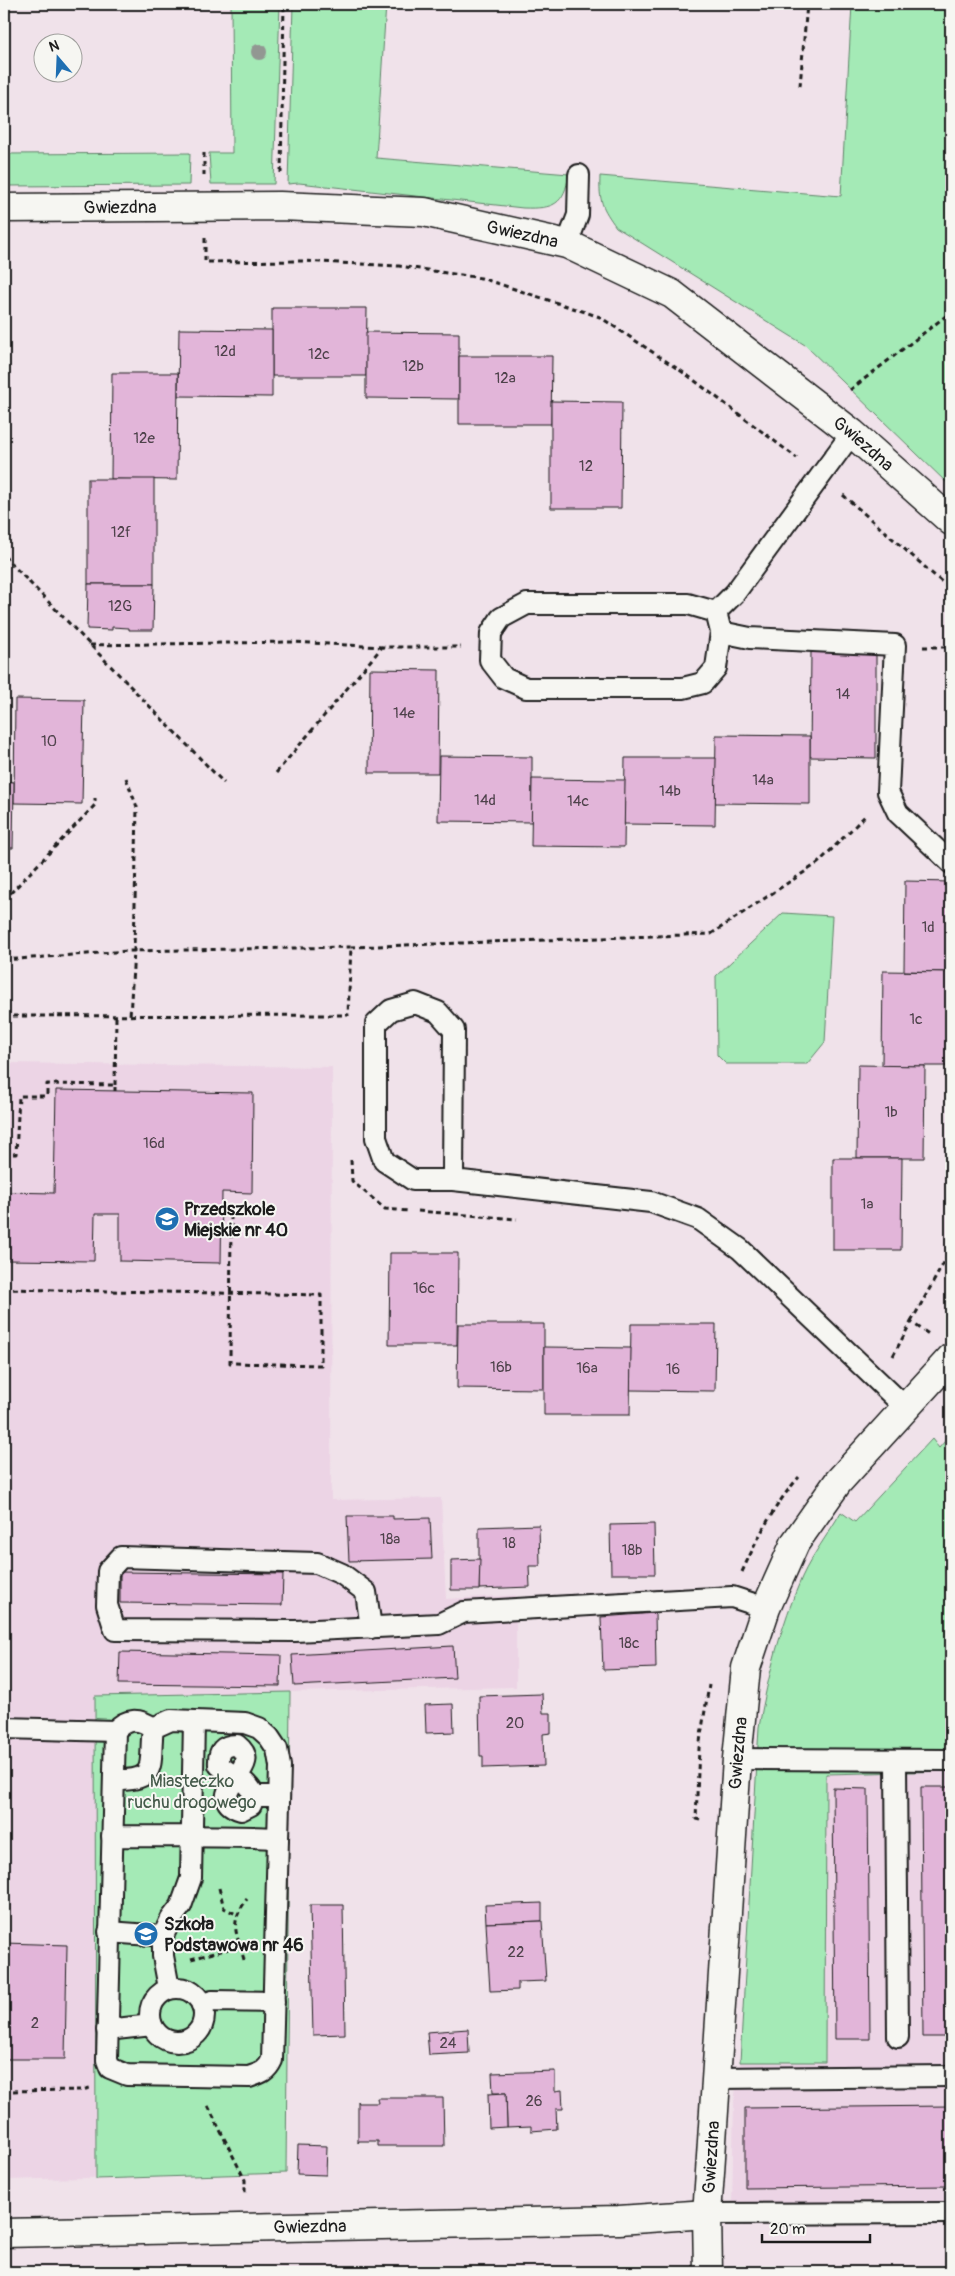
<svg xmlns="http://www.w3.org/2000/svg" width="955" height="2276" viewBox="0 0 955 2276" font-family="Pangolin,sans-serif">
	<rect width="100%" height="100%" fill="#f0e2ea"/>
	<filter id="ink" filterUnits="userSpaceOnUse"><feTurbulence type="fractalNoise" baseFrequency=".02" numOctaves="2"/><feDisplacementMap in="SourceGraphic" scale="10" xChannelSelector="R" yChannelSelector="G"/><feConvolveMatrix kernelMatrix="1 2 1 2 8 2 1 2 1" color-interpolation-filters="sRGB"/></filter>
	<g filter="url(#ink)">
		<g fill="#ecd4e5">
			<polygon points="4,1063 332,1067 331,1500 441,1498 446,1599 516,1595 516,1687 290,1692 286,2173 4,2180"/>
			<polygon points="951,1771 951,2204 732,2205 734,2102 740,2062 825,2062 826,1774"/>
		</g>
		<g fill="#a4eab6" stroke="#608369">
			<polygon points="231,4 280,4 274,184 211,184 209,153 232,153"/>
			<path d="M 293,4 L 386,4 L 376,158 L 569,174 C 564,205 554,209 523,208 L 299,183 L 288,184 Z"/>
			<path d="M 852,4 L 951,4 L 951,487 L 805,345 L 616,227 C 602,207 599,202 600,176 L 841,196 Z"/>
			<polygon points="190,153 189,185 4,186 4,154"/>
			<polygon points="783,913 832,916 825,1042 807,1064 726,1064 717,1055 716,976"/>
			<path d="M 951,1434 L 951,1771 L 826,1774 L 825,2062 L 740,2062 L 759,1727 C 768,1676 781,1625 802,1577 C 812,1555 829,1533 841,1512 L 855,1522 L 932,1439 L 939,1448 Z"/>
			<polygon points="290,1692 286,2173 96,2179 95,1696"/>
		</g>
		<g fill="#e2b5d9" stroke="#1c1c1c">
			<polygon points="272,308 367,308 366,376 272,376"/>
			<polygon points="179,329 272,330 272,397 178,396"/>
			<polygon points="366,332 459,333 459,399 366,398"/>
			<polygon points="459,356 552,356 551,424 459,424"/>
			<polygon points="112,373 178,373 177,480 111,479"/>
			<polygon points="551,401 622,402 621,508 551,508"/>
			<rect x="88" y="479" width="66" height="105"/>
			<polygon points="88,584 154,584 153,630 129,630 129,628 112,627 112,630 87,629"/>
			<polygon points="811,652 876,653 876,758 810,757"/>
			<polygon points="370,669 439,670 438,773 369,773"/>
			<polygon points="15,699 84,700 82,804 14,803"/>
			<polygon points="716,735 810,736 810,804 715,803"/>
			<polygon points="439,756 532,757 532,822 438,821"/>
			<polygon points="625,758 716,758 715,825 624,824"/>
			<polygon points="532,779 625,780 624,847 531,846"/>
			<polygon points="4,781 14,782 13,848 4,848"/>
			<polygon points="905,881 951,882 951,972 904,971"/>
			<polygon points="883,971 950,972 949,1066 882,1066"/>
			<polygon points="858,1065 925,1066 924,1158 857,1158"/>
			<polygon points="56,1090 253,1093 252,1193 222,1192 221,1263 120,1261 120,1214 95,1214 94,1261 4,1260 4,1192 54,1193"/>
			<polygon points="833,1158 902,1158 901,1250 833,1250"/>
			<polygon points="390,1253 458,1253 457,1345 389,1345"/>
			<polygon points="458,1324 544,1324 544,1389 457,1388"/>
			<polygon points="631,1324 716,1324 715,1391 630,1390"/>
			<polygon points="544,1347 631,1348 630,1415 544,1415"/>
			<polygon points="347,1516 393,1516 393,1519 430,1518 432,1559 349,1561"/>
			<polygon points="654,1524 655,1574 611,1574 610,1525"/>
			<polygon points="539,1525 540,1566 529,1566 530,1587 479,1589 479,1527"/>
			<polygon points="480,1559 479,1590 451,1590 451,1560"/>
			<polygon points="120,1572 283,1574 282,1605 120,1603"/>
			<polygon points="655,1613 656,1668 603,1670 601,1617"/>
			<polygon points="453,1646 455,1678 294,1686 292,1655"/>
			<polygon points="120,1652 281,1655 280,1686 119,1684"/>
			<polygon points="542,1694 543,1713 551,1713 551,1733 543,1734 544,1766 483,1768 483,1756 480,1756 479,1696"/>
			<polygon points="453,1704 454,1732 426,1733 425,1705"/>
			<polygon points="921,1787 951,1787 951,2037 923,2037"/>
			<polygon points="833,1788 868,1789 870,2039 835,2039"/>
			<polygon points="542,1903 542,1921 486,1923 485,1905"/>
			<polygon points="310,1905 343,1905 345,2034 313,2035"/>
			<polygon points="542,1921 546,1981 518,1982 518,1990 490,1991 486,1923"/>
			<polygon points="4,1943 67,1945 65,2059 4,2059"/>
			<polygon points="468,2029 469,2053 429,2055 427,2032"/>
			<polygon points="555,2071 555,2091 562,2090 563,2109 556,2109 557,2129 531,2131 531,2126 507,2127 506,2093 493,2093 492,2073"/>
			<polygon points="506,2093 507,2127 489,2128 488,2094"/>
			<polygon points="377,2098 443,2098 444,2146 378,2146 378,2141 359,2141 358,2143 358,2101 359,2103 378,2103"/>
			<polygon points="951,2106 951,2186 745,2188 745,2108"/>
			<polygon points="298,2145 327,2146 326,2175 297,2174"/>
		</g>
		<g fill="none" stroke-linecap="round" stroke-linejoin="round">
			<defs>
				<g id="lane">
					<polyline points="567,244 578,215 579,175"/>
					<polyline points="716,612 721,632 716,668 703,683 683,688 526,688 504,678 490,660 491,633 501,618 527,604 688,604 716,612 735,593 852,433"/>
					<polyline points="721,632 750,638 895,645 888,792 898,813 951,863"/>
					<polyline points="453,1180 454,1030 438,1012 415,1003 391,1010 376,1024 376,1138 384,1161 413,1180 453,1180 651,1202 698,1219 740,1249 906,1408"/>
					<polyline points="371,1628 366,1592 342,1574 317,1563 121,1557 108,1571 107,1605 115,1630 295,1631 439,1624 464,1612 732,1597 766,1608"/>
					<polyline points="4,1728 115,1731"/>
					<polyline points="737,1759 951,1760"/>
					<polyline points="896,1761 898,2037"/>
					<path d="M 114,1780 C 161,1781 148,1764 153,1728 L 171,1720 L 245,1723 L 259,1728 L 269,1737 L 277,1749 L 280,1766 L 272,2060 C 267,2071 261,2073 249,2077 L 127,2075 L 110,2068 L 107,2060 L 115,1731 C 126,1718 139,1718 153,1728"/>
					<path d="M 254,1796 C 249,1780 231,1776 219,1765 C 218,1751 223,1745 237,1745 C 242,1749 247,1755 245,1762 C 242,1777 208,1800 241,1810 L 251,1805 L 254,1796 L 279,1796"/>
					<path d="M 112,1836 C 168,1837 223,1835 278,1838"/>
					<polyline points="109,1932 163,1936"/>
					<circle cx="177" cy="2015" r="27"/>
					<polyline points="169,1988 163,1956 163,1936 171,1919 181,1906 191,1878 194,1721"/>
					<polyline points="202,2005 212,2001 274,2002"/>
					<polyline points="107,2030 152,2025"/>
					<polyline points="716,2078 951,2076"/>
					<polyline points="707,2214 951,2213"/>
				</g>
				<g id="street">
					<path id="s1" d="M 4,208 L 280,206 L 424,212 L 567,244 L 672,294 L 852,433 L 951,521"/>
					<path id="s2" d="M 4,2233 L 619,2220 L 707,2214"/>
					<path id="s3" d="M 708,2272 L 707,2214 L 710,2172 L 737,1759 L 746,1668 L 766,1608 L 795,1543 L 838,1482 L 951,1358"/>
				</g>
			</defs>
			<use href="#lane" stroke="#1c1c1c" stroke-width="24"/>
			<use href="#street" stroke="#1c1c1c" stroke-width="31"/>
			<g stroke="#1c1c1c" stroke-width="3" stroke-dasharray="5 4" stroke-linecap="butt">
				<polyline points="800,86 807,4"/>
				<polyline points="204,153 204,175"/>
				<polyline points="281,173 284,4"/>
				<polyline points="205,238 205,262 301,261 399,266 481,278 600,317 687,375 797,458"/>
				<polyline points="850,390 951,312"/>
				<polyline points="843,495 951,590"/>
				<polyline points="4,556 224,783"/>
				<polyline points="90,645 292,642 382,647"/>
				<polyline points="923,647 951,647"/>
				<polyline points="276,773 382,647 461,647"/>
				<polyline points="126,778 137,807 134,951 130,1016"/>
				<polyline points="4,900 95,805 95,798"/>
				<polyline points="351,947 711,934 818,863 866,815"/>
				<polyline points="4,960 128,951 351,947 348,1014"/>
				<polyline points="4,1016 348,1015 348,1016"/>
				<polyline points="115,1085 116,1017"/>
				<polyline points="4,1154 16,1154 19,1096 47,1096 47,1084 115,1085 115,1091"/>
				<polyline points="351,1160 352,1181 385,1209 409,1211"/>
				<polyline points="418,1211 517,1219"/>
				<polyline points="4,1289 321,1295 321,1365 230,1363 231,1218"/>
				<polyline points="911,1322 951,1250"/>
				<polyline points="893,1356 911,1322 930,1335"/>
				<path d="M 742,1572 C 758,1537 774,1505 799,1477"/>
				<polyline points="700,1820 696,1819 699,1748 709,1685"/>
				<polyline points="219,1888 224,1908 236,1914"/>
				<polyline points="191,1959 240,1946"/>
				<path d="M 244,1960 C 237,1932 228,1925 247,1899"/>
				<polyline points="4,2091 82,2090 90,2088"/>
				<polyline points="208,2106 245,2180 245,2196"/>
			</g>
			<use href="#lane" stroke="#f6f6f2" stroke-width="20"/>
			<use href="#street" stroke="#f6f6f2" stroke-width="28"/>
		</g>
		<circle fill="#929792" cx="259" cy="52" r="8"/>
	</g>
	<defs>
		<symbol id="school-disc" viewBox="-11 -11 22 22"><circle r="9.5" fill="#1f6fb2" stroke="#f6f6f2"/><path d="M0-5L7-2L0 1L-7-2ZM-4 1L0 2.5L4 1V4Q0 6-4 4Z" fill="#fff"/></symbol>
	</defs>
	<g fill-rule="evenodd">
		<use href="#school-disc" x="153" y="1205" width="28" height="28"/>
		<use href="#school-disc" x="132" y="1920" width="28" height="28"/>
	</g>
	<g text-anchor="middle" stroke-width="4" stroke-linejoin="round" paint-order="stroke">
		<g font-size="15" fill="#4e424b">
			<text x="225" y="356">12d</text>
			<text x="319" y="359">12c</text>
			<text x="413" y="371">12b</text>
			<text x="505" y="383">12a</text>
			<text x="144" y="443">12e</text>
			<text x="586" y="471">12</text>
			<text x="121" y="537">12f</text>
			<text x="120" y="611">12G</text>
			<text x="843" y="699">14</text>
			<text x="404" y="718">14e</text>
			<text x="49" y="746">10</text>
			<text x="763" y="785">14a</text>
			<text x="670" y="796">14b</text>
			<text x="485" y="805">14d</text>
			<text x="578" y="806">14c</text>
			<text x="928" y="932">1d</text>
			<text x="916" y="1024">1c</text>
			<text x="891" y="1117">1b</text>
			<text x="154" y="1148">16d</text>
			<text x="867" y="1209">1a</text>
			<text x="424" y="1293">16c</text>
			<text x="501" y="1372">16b</text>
			<text x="587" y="1373">16a</text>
			<text x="673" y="1374">16</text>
			<text x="390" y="1544">18a</text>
			<text x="509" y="1548">18</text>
			<text x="632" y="1555">18b</text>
			<text x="629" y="1648">18c</text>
			<text x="515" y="1728">20</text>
			<text x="516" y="1957">22</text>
			<text x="35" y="2028">2</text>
			<text x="448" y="2048">24</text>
			<text x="534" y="2106">26</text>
		</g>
		<g font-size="18" fill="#1c1c1c" stroke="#f6f6f2">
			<text dy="6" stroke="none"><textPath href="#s1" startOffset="116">Gwiezdna</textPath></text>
			<text dy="6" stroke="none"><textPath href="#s1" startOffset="521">Gwiezdna</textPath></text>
			<text dy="6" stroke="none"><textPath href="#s1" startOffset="926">Gwiezdna</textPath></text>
			<text dy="6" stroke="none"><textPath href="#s3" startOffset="520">Gwiezdna</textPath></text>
			<text dy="6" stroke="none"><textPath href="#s3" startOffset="115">Gwiezdna</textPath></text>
			<text dy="6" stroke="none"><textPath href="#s2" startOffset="306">Gwiezdna</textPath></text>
		</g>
		<g font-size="18" font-weight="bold" fill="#1c1c1c" stroke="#f6f6f2" text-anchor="start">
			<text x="184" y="1215">Przedszkole<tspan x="184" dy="21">Miejskie nr 40</tspan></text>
			<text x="164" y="1930">Szkoła<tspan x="164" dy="21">Podstawowa nr 46</tspan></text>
		</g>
		<g font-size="18" fill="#455a4a" stroke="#f6f6f2">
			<text x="192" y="1787">Miasteczko<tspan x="192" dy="21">ruchu drogowego</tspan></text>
		</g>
	</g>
	<rect width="955" height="2276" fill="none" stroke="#f6f6f2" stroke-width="20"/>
	<rect x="10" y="10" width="935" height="2256" fill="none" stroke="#1c1c1c" stroke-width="2" filter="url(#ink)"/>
	<g transform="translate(58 58) rotate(341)"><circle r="24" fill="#f6f6f2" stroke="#9f9f9c"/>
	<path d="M0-4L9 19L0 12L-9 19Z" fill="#1f6fb2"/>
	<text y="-8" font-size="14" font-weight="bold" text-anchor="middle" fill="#1c1c1c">N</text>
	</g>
	<path d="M762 2234v8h108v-8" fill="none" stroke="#1c1c1c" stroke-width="2.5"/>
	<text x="770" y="2234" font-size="15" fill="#1c1c1c" stroke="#f6f6f2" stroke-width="4" paint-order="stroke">20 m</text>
</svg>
